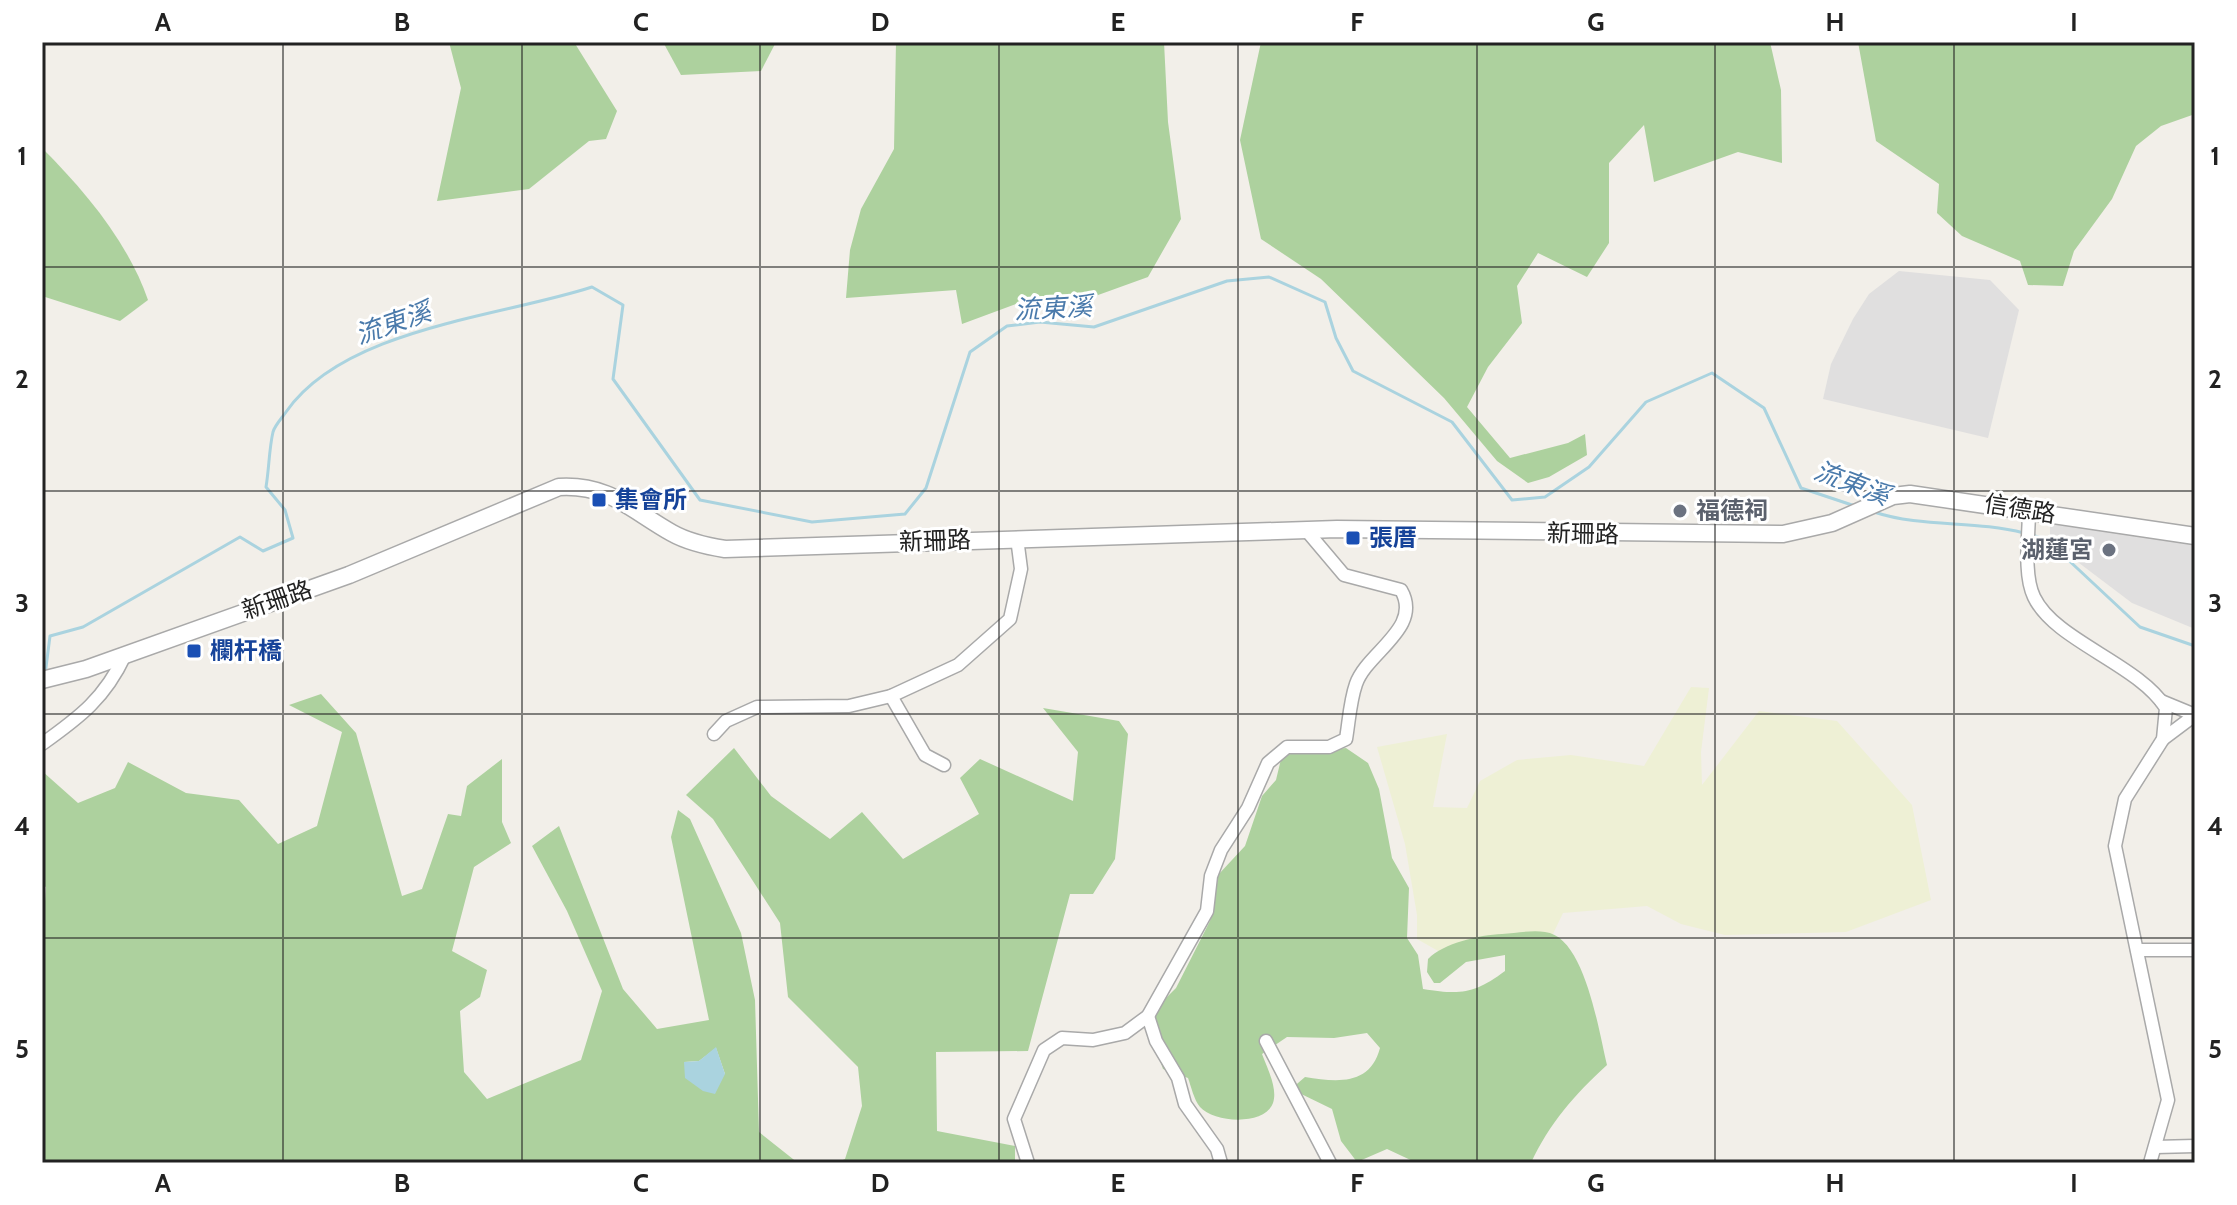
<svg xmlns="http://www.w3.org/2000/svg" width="2237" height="1205" viewBox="0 0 2237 1205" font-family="Cabin,'Noto Sans TC',sans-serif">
	<rect width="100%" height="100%" fill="#f2efe9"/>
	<g fill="#e0dfdf">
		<polygon points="1899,271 1990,280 2019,310 1988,438 1823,399 1831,364 1853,319 1869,294"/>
		<polygon points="2050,522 2195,545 2195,629 2132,603 2050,541"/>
	</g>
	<polygon fill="#eef0d5" points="1691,687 1709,688 1701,752 1702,785 1759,711 1837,721 1912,805 1931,900 1846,932 1725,935 1681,924 1647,906 1563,913 1553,934 1440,952 1417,939 1417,915 1405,844 1377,747 1447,734 1433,807 1467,808 1480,781 1517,760 1571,755 1644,766"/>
	<g fill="#add19e" fill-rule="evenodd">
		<polygon points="449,42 574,42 617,111 606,139 589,141 529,189 437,201 461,88"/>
		<polygon points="663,42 776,42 761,71 681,75"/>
		<polygon points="896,42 1164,42 1168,122 1181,219 1148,277 1076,303 1032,298 962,324 956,290 846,298 850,250 861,209 894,149"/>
		<polygon points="1261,42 1770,42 1781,90 1782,163 1738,152 1654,182 1644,125 1609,163 1609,243 1587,277 1538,253 1517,286 1522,323 1488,367 1467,407 1510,458 1568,443 1585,434 1587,455 1549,477 1528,483 1497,461 1444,398 1321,279 1261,239 1240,140"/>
		<polygon points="1858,42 2195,42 2195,114 2161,126 2136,146 2112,199 2074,251 2063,286 2028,285 2020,261 1962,236 1937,213 1939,184 1876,141"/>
		<path d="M 42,148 C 85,191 128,242 148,300 L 120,321 L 42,296 Z"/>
		<path d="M 321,694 L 356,733 L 402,896 L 422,889 L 448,814 L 461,816 L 467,786 L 502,759 L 502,822 L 511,843 L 474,867 L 452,951 L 487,970 L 480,997 L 460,1011 L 464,1072 L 487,1099 L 581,1060 L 602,991 L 567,911 L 532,846 L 559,826 L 623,989 L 657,1029 L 709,1020 L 671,837 L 678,810 L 690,819 L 741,933 L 755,1000 L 759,1132 L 798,1163 L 46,1163 L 42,1159 L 42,945 L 46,887 L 42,885 L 42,771 L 78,803 L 115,788 L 128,762 L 186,793 L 239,800 L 278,844 L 317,826 L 342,732 L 289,705 ZM 716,1048 L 725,1074 L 684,1062 L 699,1061 Z"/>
		<polygon points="1043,708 1119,721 1128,734 1115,859 1093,894 1070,894 1028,1051 936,1052 937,1131 1015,1146 1015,1163 836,1163 845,1159 862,1106 858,1067 788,997 780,923 713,819 686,795 734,748 771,796 830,839 862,812 903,859 979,814 960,778 980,759 1073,801 1078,752"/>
		<path d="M 1346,748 L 1368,763 L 1379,789 L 1392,858 L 1409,888 L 1407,938 L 1418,955 L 1423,989 C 1461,995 1474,994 1505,971 L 1505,955 L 1466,962 L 1440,983 L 1434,983 L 1427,972 L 1428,959 C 1444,943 1479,935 1502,934 C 1516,933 1532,930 1545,932 C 1585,936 1599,1033 1607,1065 C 1575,1094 1549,1124 1531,1163 L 1417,1163 L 1387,1149 L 1357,1162 L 1341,1141 L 1332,1109 L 1291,1089 L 1305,1077 C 1337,1082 1370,1086 1380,1048 L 1367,1033 L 1334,1038 L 1287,1037 L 1262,1054 C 1267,1068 1278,1088 1273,1103 C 1265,1126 1214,1123 1200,1107 C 1194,1100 1191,1086 1188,1078 L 1163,1069 L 1152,1037 L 1153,1011 L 1176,988 L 1210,921 L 1218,875 L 1245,846 L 1262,796 L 1276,780 L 1282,755 Z"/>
	</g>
	<polygon fill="#aad3df" points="716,1047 725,1074 715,1094 703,1091 685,1078 684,1062 699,1061"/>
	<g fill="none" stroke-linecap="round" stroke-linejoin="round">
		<g stroke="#aad3df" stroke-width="3">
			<path d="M 1874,512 C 1922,528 1975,520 2024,533"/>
			<polyline points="2032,535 2047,540 2140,627 2195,646"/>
			<path d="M 45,675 L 50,636 L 83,627 L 240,537 L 263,551 L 293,538 L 285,510 L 266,487 C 269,470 269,449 273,432 C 275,425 282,418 286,412 C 344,328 500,317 592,287 L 623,305 L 613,379 L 700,500 L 812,522 L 905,514 L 926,488 L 970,352 L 1007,326 L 1040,322 L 1094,327 L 1227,281 L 1269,277 L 1325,302 L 1336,338 L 1353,371 L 1452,422 L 1512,500 L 1545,497 L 1589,467 L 1646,402 L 1712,373 L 1764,408 L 1801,488 L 1855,506"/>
		</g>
		<defs>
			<g id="minor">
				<path d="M 2029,510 C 2029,535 2023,574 2034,597 C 2055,641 2137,663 2166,708 L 2163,739 L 2125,799 L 2115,846 L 2168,1100 L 2150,1163"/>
				<polyline points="891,696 925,755 944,765"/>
				<polyline points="2161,701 2195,715"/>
				<polyline points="714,734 726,721 757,707 849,706 891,696 958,665 1010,619 1021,569 1017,538"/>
				<polyline points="2163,739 2195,715"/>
				<path d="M 42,744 C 80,717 105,698 125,655"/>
				<polyline points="2137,950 2195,950"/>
				<polyline points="1148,1016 1156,1041 1178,1078 1185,1104 1217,1149 1221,1163"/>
				<polyline points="1266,1041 1330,1163"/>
				<polyline points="2155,1147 2195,1146"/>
				<path d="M 1028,1163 L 1014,1119 L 1044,1050 L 1062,1038 L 1093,1040 L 1125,1033 L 1148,1016 L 1207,911 L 1211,876 L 1221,850 L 1248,808 L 1268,763 L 1287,747 L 1329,747 L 1346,739 C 1349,721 1350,701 1356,684 C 1367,652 1423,628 1401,590 L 1344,575 L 1306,530"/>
			</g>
			<path id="tertiary" d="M 42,680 L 86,669 L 349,575 L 559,487 C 609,484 631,510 672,533 C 688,542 706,546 725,549 L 1337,529 L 1783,534 L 1832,523 L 1893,496 L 1910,494 L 2195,536"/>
		</defs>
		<use href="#minor" stroke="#a9a9a9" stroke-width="15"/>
		<use href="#tertiary" stroke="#a9a9a9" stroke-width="19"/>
		<use href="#minor" stroke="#fff" stroke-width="12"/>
		<use href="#tertiary" stroke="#fff" stroke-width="16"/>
	</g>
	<path fill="none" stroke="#222" stroke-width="2" stroke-opacity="0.55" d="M 283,42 L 283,1163M 522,42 L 522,1163M 760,42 L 760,1163M 999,42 L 999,1163M 1238,42 L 1238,1163M 1477,42 L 1477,1163M 1715,42 L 1715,1163M 1954,42 L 1954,1163M 42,267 L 2195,267M 42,491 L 2195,491M 42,714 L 2195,714M 42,938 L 2195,938"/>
	<g fill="#1a4fb4" stroke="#fff" stroke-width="3">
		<rect x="591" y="492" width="16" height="16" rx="4"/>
		<rect x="1345" y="530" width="16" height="16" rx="4"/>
		<rect x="186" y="643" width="16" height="16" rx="4"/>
	</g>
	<g fill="#6b7280" stroke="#fff" stroke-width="3">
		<circle cx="1680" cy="511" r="8"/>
		<circle cx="2109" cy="550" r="8"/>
	</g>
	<g text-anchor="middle" stroke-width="6" stroke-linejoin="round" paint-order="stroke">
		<g font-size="24" font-weight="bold" fill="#164399" stroke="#fff" text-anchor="start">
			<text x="615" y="508">集會所</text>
			<text x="1369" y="546">張厝</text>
			<text x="210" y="659">欄杆橋</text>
		</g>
		<g font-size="24" fill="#222" stroke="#fff">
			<text transform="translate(2020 509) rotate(9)" y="8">信德路</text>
			<text transform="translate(1583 534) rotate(1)" y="8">新珊路</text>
			<text transform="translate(935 541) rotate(-2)" y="8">新珊路</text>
			<text transform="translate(277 600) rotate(-19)" y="8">新珊路</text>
		</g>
		<g font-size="24" font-weight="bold" fill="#5b616d" stroke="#fff" text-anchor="start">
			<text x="1696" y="519">福德祠</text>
			<text x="2093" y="558" text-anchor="end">湖蓮宮</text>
		</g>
		<g font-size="26" font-style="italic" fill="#4a7aab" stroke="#fff">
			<text transform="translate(1053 308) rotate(-3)" y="9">流東溪</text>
			<text transform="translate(393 323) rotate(-19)" y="9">流東溪</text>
			<text transform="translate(1852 483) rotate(21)" y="9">流東溪</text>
		</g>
	</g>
	<rect width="2237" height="1205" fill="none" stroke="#ffffff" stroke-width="88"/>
	<rect x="44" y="44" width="2149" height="1117" fill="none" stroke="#222" stroke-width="3"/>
	<g font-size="26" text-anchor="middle" font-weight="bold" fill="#222">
		<text x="163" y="31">A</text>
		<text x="402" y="31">B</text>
		<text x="641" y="31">C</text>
		<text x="880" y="31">D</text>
		<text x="1118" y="31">E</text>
		<text x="1357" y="31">F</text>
		<text x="1596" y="31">G</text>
		<text x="1835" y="31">H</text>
		<text x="2074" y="31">I</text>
		<text x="22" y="165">1</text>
		<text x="2215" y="165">1</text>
		<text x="22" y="388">2</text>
		<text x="2215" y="388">2</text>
		<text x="22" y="612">3</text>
		<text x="2215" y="612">3</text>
		<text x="22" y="835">4</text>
		<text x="2215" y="835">4</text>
		<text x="22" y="1058">5</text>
		<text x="2215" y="1058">5</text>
		<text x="163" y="1192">A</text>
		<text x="402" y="1192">B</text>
		<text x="641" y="1192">C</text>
		<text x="880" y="1192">D</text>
		<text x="1118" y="1192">E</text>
		<text x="1357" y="1192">F</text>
		<text x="1596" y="1192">G</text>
		<text x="1835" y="1192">H</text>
		<text x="2074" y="1192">I</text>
	</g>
</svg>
